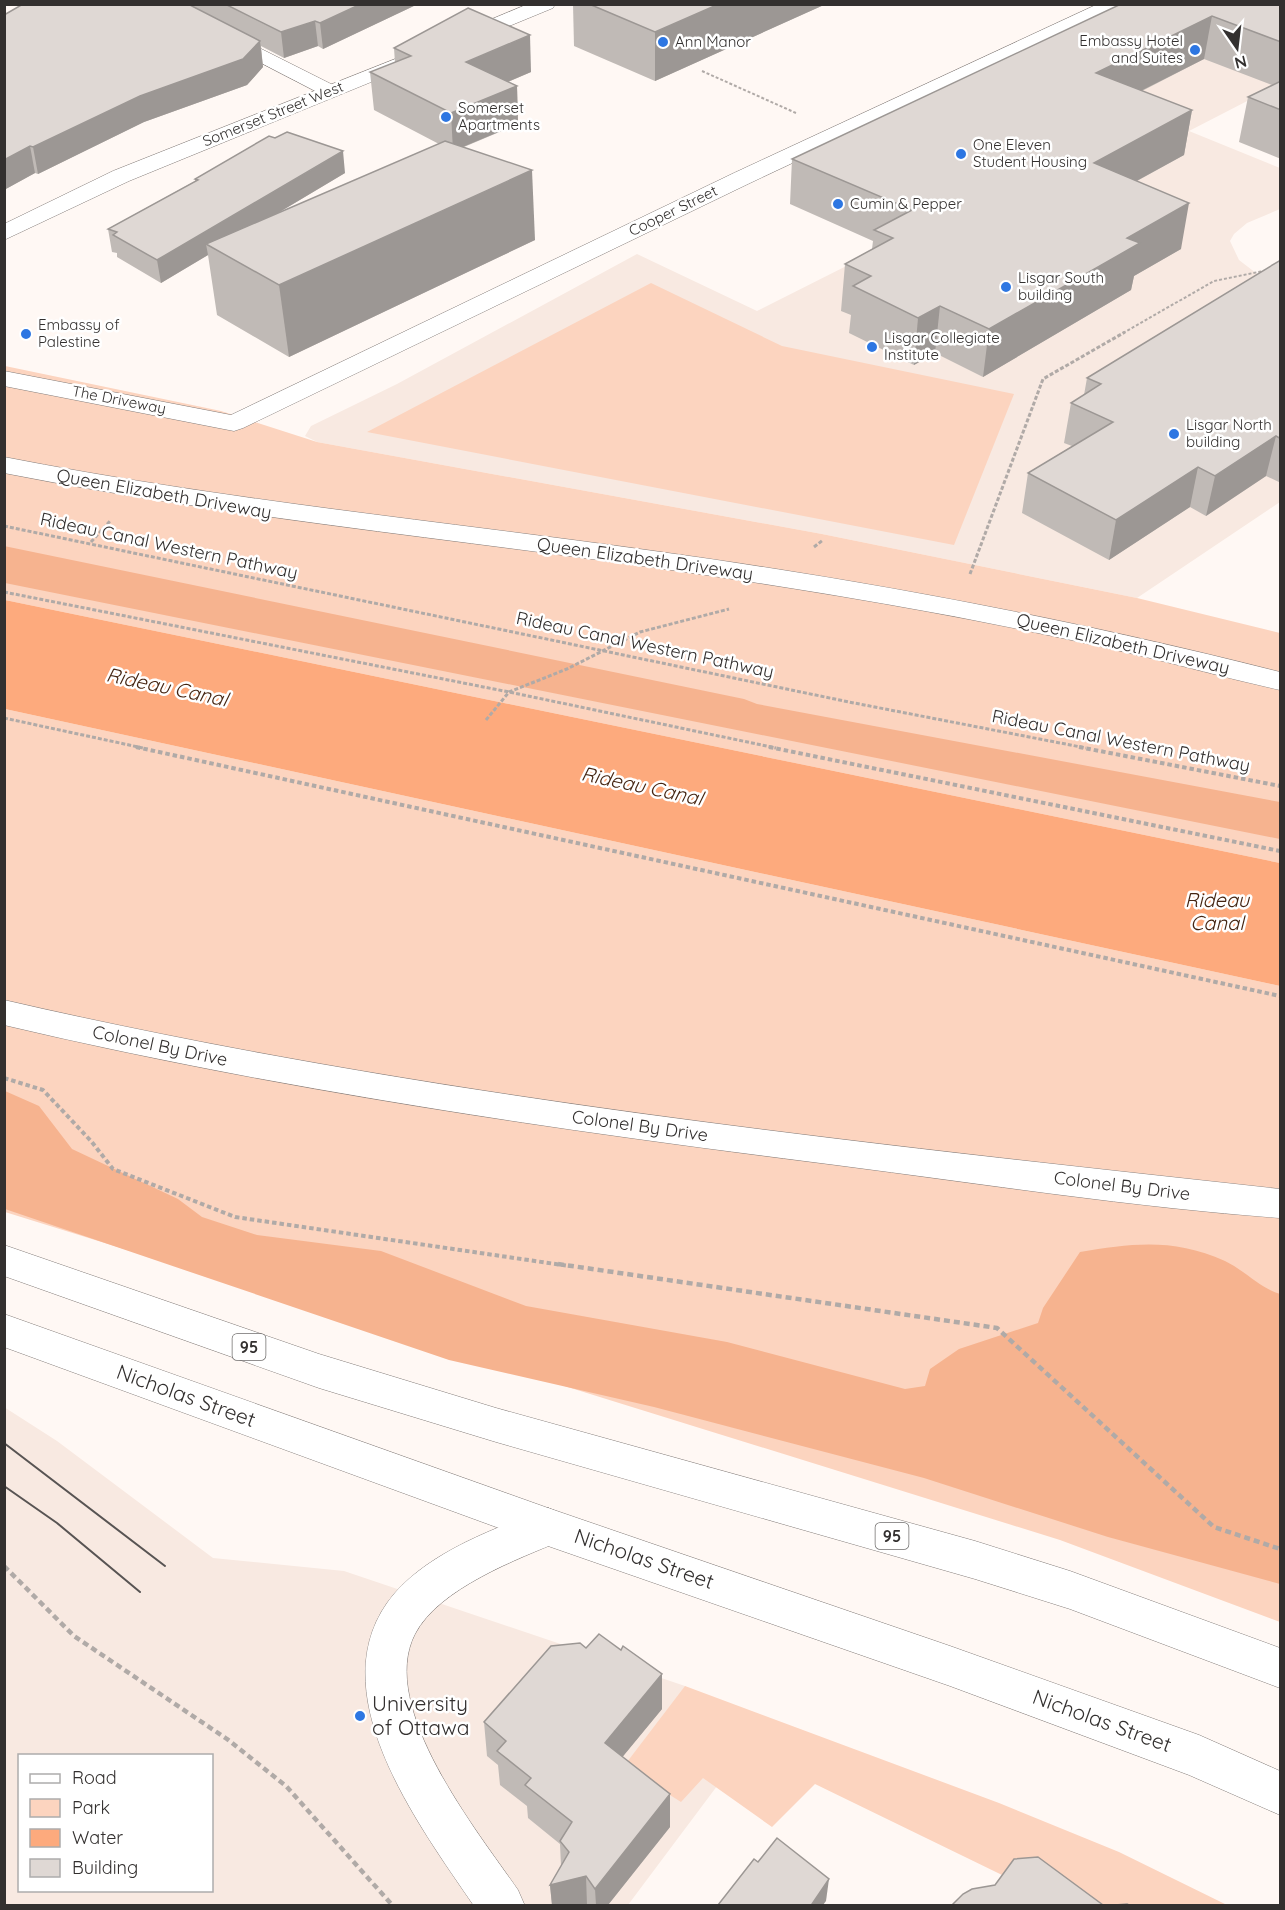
<svg xmlns="http://www.w3.org/2000/svg" width="1285" height="1910" viewBox="0 0 1285 1910" font-family="Quicksand,sans-serif">
	<rect width="100%" height="100%" fill="#fff8f4"/>
	<g fill="#f8e9e1" fill-rule="evenodd">
		<polygon points="1174,5 1280,84 1189,131 1280,168 1280,209 1247,223 1234,234 1230,241 1239,260 1265,280 1280,284 1280,502 1137,598 822,534 317,442 305,436 311,426 397,384 637,254 757,311 888,245 1036,66"/>
		<path d="M 4,1407 L 57,1441 L 213,1558 L 344,1571 L 685,1686 L 747,1746 L 628,1905 L 5,1905 ZM 20,1756 L 212,1756 L 212,1890 L 20,1890 Z"/>
	</g>
	<g fill="#fcd4bf">
		<polygon points="651,283 782,346 1014,394 954,545 367,432"/>
		<polygon points="5,366 221,411 317,442 822,534 1137,598 1280,633 1280,863 5,600"/>
		<polygon points="5,709 1280,986 1280,1622 1060,1540 5,1212"/>
		<polygon points="685,1686 999,1803 1119,1852 1227,1905 1064,1905 815,1784 772,1827 703,1778 681,1802 624,1766"/>
	</g>
	<g fill="#f6b38f">
		<polygon points="4,546 744,699 757,704 1280,802 1280,839 5,583"/>
		<path d="M 5,1091 L 39,1106 L 72,1149 L 178,1199 L 202,1217 L 257,1235 L 381,1251 L 526,1306 L 727,1342 L 905,1389 L 925,1386 L 930,1369 L 959,1349 L 1038,1323 L 1043,1308 L 1080,1252 C 1133,1243 1174,1238 1225,1261 C 1244,1270 1260,1288 1280,1294 L 1280,1584 L 1108,1537 L 924,1478 L 654,1407 L 449,1360 L 5,1209 Z"/>
	</g>
	<polygon fill="#fdaa7d" points="5,600 1280,863 1280,986 5,709"/>
	<g fill="none" stroke-linecap="round" stroke-linejoin="round">
		<defs>
			<g id="street">
				<polygon points="147,4 172,4 337,87 340,91 337,95 323,95"/>
				<polygon points="1098,4 1124,4 1122,8 750,183 243,428 234,431 4,386 4,371 231,415 734,173"/>
				<path d="M 548,1508 L 563,1514 L 569,1527 L 563,1540 C 518,1559 439,1588 415,1634 C 377,1707 478,1832 518,1890 L 525,1906 L 474,1906 C 419,1825 315,1688 394,1594 C 431,1551 496,1528 548,1508 Z"/>
			</g>
			<g id="secondary">
				<polygon points="528,4 555,4 553,8 468,43 454,43 451,39 454,35"/>
				<polygon points="413,52 420,54 423,58 420,62 129,181 4,240 4,224 113,171"/>
				<path d="M 4,457 C 222,500 442,521 661,552 C 870,581 1076,620 1280,672 L 1280,690 C 1221,677 1163,660 1103,647 C 987,621 869,600 752,582 C 503,543 252,522 4,473 Z"/>
				<path d="M 4,1000 C 423,1097 853,1142 1280,1189 L 1280,1218 C 1132,1207 984,1184 836,1165 C 557,1130 279,1090 4,1025 Z"/>
			</g>
			<g id="primary">
				<polygon points="4,1245 319,1354 496,1408 975,1541 1070,1571 1280,1648 1280,1688 1070,1609 975,1579 496,1442 319,1388 4,1276"/>
				<polygon points="4,1314 548,1508 950,1646 1199,1735 1280,1771 1280,1815 1189,1775 950,1686 548,1546 4,1347"/>
			</g>
		</defs>
		<use href="#street" stroke="#857e7b" stroke-width="1"/>
		<use href="#secondary" stroke="#857e7b" stroke-width="1"/>
		<use href="#primary" stroke="#857e7b" stroke-width="1"/>
		<g stroke="#b0aaa7" stroke-width="2" stroke-dasharray="3 2" stroke-linecap="butt">
			<polyline points="702,71 796,113"/>
			<polyline points="1123,333 1214,281 1268,270"/>
		</g>
		<g stroke="#b0aaa7" stroke-width="3" stroke-dasharray="4 2" stroke-linecap="butt">
			<polyline points="4,526 849,702 1086,748"/>
			<polyline points="91,542 110,521"/>
			<polyline points="814,547 823,540"/>
			<polyline points="970,574 1043,379 1125,332"/>
			<polyline points="4,592 509,692 776,748"/>
			<polyline points="4,718 143,748"/>
			<polyline points="486,720 509,692 567,669 640,632 729,609"/>
		</g>
		<g stroke="#b0aaa7" stroke-width="4" stroke-dasharray="4.5 3" stroke-linecap="butt">
			<polyline points="136,747 1280,996"/>
			<polyline points="769,747 1280,851"/>
			<polyline points="1079,747 1280,786"/>
			<polyline points="4,1078 43,1090 91,1141 113,1169 235,1217 569,1266"/>
		</g>
		<g stroke="#b0aaa7" stroke-width="4.5" stroke-dasharray="6 4" stroke-linecap="butt">
			<polyline points="558,1264 997,1328 1214,1527 1280,1549"/>
			<polyline points="4,1566 74,1636 227,1739 286,1786 393,1906"/>
		</g>
		<use href="#street" fill="#fff" fill-rule="evenodd"/>
		<use href="#secondary" fill="#fff" fill-rule="evenodd"/>
		<use href="#primary" fill="#fff" fill-rule="evenodd"/>
		<g stroke="#585453" stroke-width="2">
			<polyline points="4,1443 165,1566"/>
			<polyline points="4,1486 57,1523 140,1592"/>
		</g>
	</g>
	<g fill="#c0bab6">
		<polygon points="23,4 418,4 323,49 318,46 284,58 261,46 263,67 247,85 144,122 38,174 35,173 4,190 4,15"/>
		<polygon points="573,4 826,4 655,81 574,46"/>
		<polygon points="1121,4 1281,4 1281,159 1239,142 1248,97 1272,85 1204,59 1142,91 1192,110 1184,155 1137,181 1181,249 1134,276 1131,290 983,377 935,353 914,365 849,333 851,315 841,311 845,264 872,249 873,241 790,204 792,159"/>
		<polygon points="394,48 531,72 508,82 517,86 518,124 464,147 535,240 289,357 217,315 208,255 161,283 117,257 117,253 112,252 108,229 195,181 195,179 345,173 278,213 439,144 374,110 370,72 395,63"/>
		<polygon points="1281,262 1281,483 1266,476 1206,516 1190,507 1109,560 1022,513 1028,473 1072,446 1064,443 1071,403 1084,395 1087,378"/>
		<polygon points="586,1648 621,1650 662,1674 662,1709 622,1757 670,1794 670,1827 608,1905 552,1905 550,1885 561,1866 560,1844 528,1818 527,1806 500,1785 498,1765 487,1756 484,1722"/>
	</g>
	<g fill="#9c9794">
		<polygon points="361,4 418,4 323,49 320,23"/>
		<polygon points="719,4 826,4 655,81 655,32"/>
		<polygon points="1212,16 1204,59 1089,117 1096,73"/>
		<polygon points="315,21 318,46 284,58 281,32"/>
		<polygon points="530,35 531,72 468,99 466,62"/>
		<polygon points="260,41 263,67 247,85 144,122 38,174 33,147 140,96"/>
		<polygon points="517,86 518,124 453,151 451,113"/>
		<polygon points="1192,110 1184,155 1087,208 1094,163"/>
		<polygon points="30,146 35,173 4,190 4,160"/>
		<polygon points="343,151 345,173 216,250 206,244 208,255 161,283 157,260"/>
		<polygon points="532,170 535,240 289,357 279,285"/>
		<polygon points="1189,203 1181,249 1134,276 1131,290 983,377 989,329 1127,238"/>
		<polygon points="940,306 935,353 914,365 918,318"/>
		<polygon points="1276,436 1266,476 1206,516 1215,476"/>
		<polygon points="1198,467 1190,507 1109,560 1116,520"/>
		<polygon points="662,1674 662,1709 606,1777 605,1743"/>
		<polygon points="670,1794 670,1827 608,1905 596,1905 595,1889"/>
		<polygon points="586,1876 587,1905 552,1905 550,1885"/>
		<polygon points="829,1879 826,1901 823,1905 812,1905 812,1904"/>
	</g>
	<g fill="#dfd8d4" stroke="#9c9794" stroke-width="1.5">
		<polygon points="23,4 188,4 260,41 243,59 140,96 33,147 30,146 4,160 4,15"/>
		<polygon points="225,4 361,4 320,23 315,21 281,32"/>
		<polygon points="589,4 719,4 655,32"/>
		<polygon points="1121,4 1281,4 1281,42 1212,16 1096,73 1192,110 1094,163 1189,203 1127,238 1140,243 989,329 940,306 918,318 853,286 871,276 845,264 893,238 874,230 912,210 792,159"/>
		<polygon points="468,8 530,35 466,62 517,86 451,113 370,72 411,56 394,48"/>
		<polygon points="1281,81 1281,110 1248,97"/>
		<polygon points="287,132 343,151 157,260 113,235 117,232 108,229 198,180 195,179 269,136 275,138"/>
		<polygon points="445,141 532,170 279,285 206,244"/>
		<polygon points="1279,261 1281,262 1281,439 1276,436 1215,476 1198,467 1116,520 1028,473 1113,422 1071,403 1101,384 1087,378"/>
		<polygon points="599,1634 621,1650 623,1646 662,1674 605,1743 670,1794 595,1889 586,1876 550,1885 569,1852 560,1841 572,1822 525,1785 531,1778 497,1751 506,1741 484,1722 551,1646 580,1643 586,1648"/>
		<polygon points="777,1838 829,1879 812,1904 814,1905 718,1905 754,1859 758,1862"/>
		<polygon points="1038,1857 1103,1905 952,1905 963,1894 972,1889 995,1885 1014,1859"/>
		<polygon points="1127,1904 1129,1905 1115,1905"/>
	</g>
	<g fill="#2d76e2" stroke="#fff" stroke-width="2">
		<circle cx="663" cy="42" r="6"/>
		<circle cx="1195" cy="50" r="6"/>
		<circle cx="446" cy="117" r="6"/>
		<circle cx="961" cy="154" r="6"/>
		<circle cx="838" cy="204" r="6"/>
		<circle cx="1006" cy="287" r="6"/>
		<circle cx="26" cy="334" r="6"/>
		<circle cx="872" cy="347" r="6"/>
		<circle cx="1174" cy="434" r="6"/>
		<circle cx="360" cy="1716" r="6"/>
	</g>
	<g text-anchor="middle" stroke-width="5" stroke-linejoin="round" paint-order="stroke">
		<g font-size="15" fill="#33302f" stroke="#fff" text-anchor="start">
			<text x="1183" y="46" text-anchor="end">Embassy Hotel<tspan x="1183" dy="17">and Suites</tspan></text>
			<text x="675" y="47">Ann Manor</text>
			<text x="458" y="113">Somerset<tspan x="458" dy="17">Apartments</tspan></text>
			<text x="973" y="150">One Eleven<tspan x="973" dy="17">Student Housing</tspan></text>
			<text x="850" y="209">Cumin &amp; Pepper</text>
			<text x="1018" y="283">Lisgar South<tspan x="1018" dy="17">building</tspan></text>
			<text x="38" y="330">Embassy of<tspan x="38" dy="17">Palestine</tspan></text>
			<text x="884" y="343">Lisgar Collegiate<tspan x="884" dy="17">Institute</tspan></text>
			<text x="1186" y="430">Lisgar North<tspan x="1186" dy="17">building</tspan></text>
		</g>
		<g font-size="15" fill="#33302f" stroke="#fff">
			<text transform="translate(273 114) rotate(-22)" y="5">Somerset Street West</text>
			<text transform="translate(673 211) rotate(-26)" y="5">Cooper Street</text>
			<text transform="translate(119 400) rotate(11)" y="5">The Driveway</text>
		</g>
		<g fill="#fff" stroke="#706e6d" stroke-width="1.5">
			<rect x="232.5" y="1334" width="33" height="26" rx="4.5"/>
			<rect x="875.5" y="1523" width="33" height="26" rx="4.5"/>
		</g>
		<g font-size="16" font-weight="bold" fill="#33302f">
			<text x="249" y="1353">95</text>
			<text x="892" y="1542">95</text>
		</g>
		<g font-size="18" fill="#33302f" stroke="#fff">
			<text transform="translate(164 494) rotate(10)" y="6">Queen Elizabeth Driveway</text>
			<text transform="translate(169 546) rotate(12)" y="6">Rideau Canal Western Pathway</text>
			<text transform="translate(645 559) rotate(8)" y="6">Queen Elizabeth Driveway</text>
			<text transform="translate(1123 644) rotate(13)" y="6">Queen Elizabeth Driveway</text>
			<text transform="translate(645 645) rotate(12)" y="6">Rideau Canal Western Pathway</text>
			<text transform="translate(1121 741) rotate(11)" y="6">Rideau Canal Western Pathway</text>
			<text transform="translate(160 1046) rotate(12)" y="6">Colonel By Drive</text>
			<text transform="translate(640 1126) rotate(8)" y="6">Colonel By Drive</text>
			<text transform="translate(1122 1186) rotate(7)" y="6">Colonel By Drive</text>
		</g>
		<g font-size="20" font-style="italic" fill="#452512" stroke="#fff">
			<text transform="translate(167 687) rotate(12)" y="7">Rideau Canal</text>
			<text transform="translate(642 786) rotate(12)" y="7">Rideau Canal</text>
			<text x="1217" y="907">Rideau<tspan x="1217" dy="23">Canal</tspan></text>
		</g>
		<g font-size="21" fill="#33302f" stroke="#fff">
			<text transform="translate(186 1396) rotate(20)" y="7">Nicholas Street</text>
			<text transform="translate(644 1559) rotate(19)" y="7">Nicholas Street</text>
			<text transform="translate(1102 1721) rotate(20)" y="7">Nicholas Street</text>
		</g>
		<g font-size="21" fill="#33302f" stroke="#fff" text-anchor="start">
			<text x="372" y="1711">University<tspan x="372" dy="24">of Ottawa</tspan></text>
		</g>
	</g>
	<rect width="1285" height="1910" fill="none" stroke="#33302f" stroke-width="12"/>
	<rect x="18" y="1754" width="195" height="138" fill="#ffffff" stroke="#adacac" stroke-width="1.5"/>
	<rect x="30" y="1774" width="30" height="9" fill="#ffffff" stroke="#adacac" stroke-width="1.5"/>
	<text x="72" y="1784" font-size="18" fill="#33302f">Road</text>
	<rect x="30" y="1799" width="30" height="18" fill="#fcd4bf" stroke="#adacac" stroke-width="1.5"/>
	<text x="72" y="1814" font-size="18" fill="#33302f">Park</text>
	<rect x="30" y="1829" width="30" height="18" fill="#fdaa7d" stroke="#adacac" stroke-width="1.5"/>
	<text x="72" y="1844" font-size="18" fill="#33302f">Water</text>
	<rect x="30" y="1859" width="30" height="18" fill="#dfd8d4" stroke="#adacac" stroke-width="1.5"/>
	<text x="72" y="1874" font-size="18" fill="#33302f">Building</text>
	<g transform="translate(1237 48) rotate(166)" stroke="#ffffff" stroke-width="4.5" paint-order="stroke">
	<path d="M0-4.5L10 22L0 15L-10 22Z" fill="#33302f"/>
	<text y="-9" font-size="16" font-weight="bold" text-anchor="middle" fill="#33302f">N</text>
	</g>
</svg>
